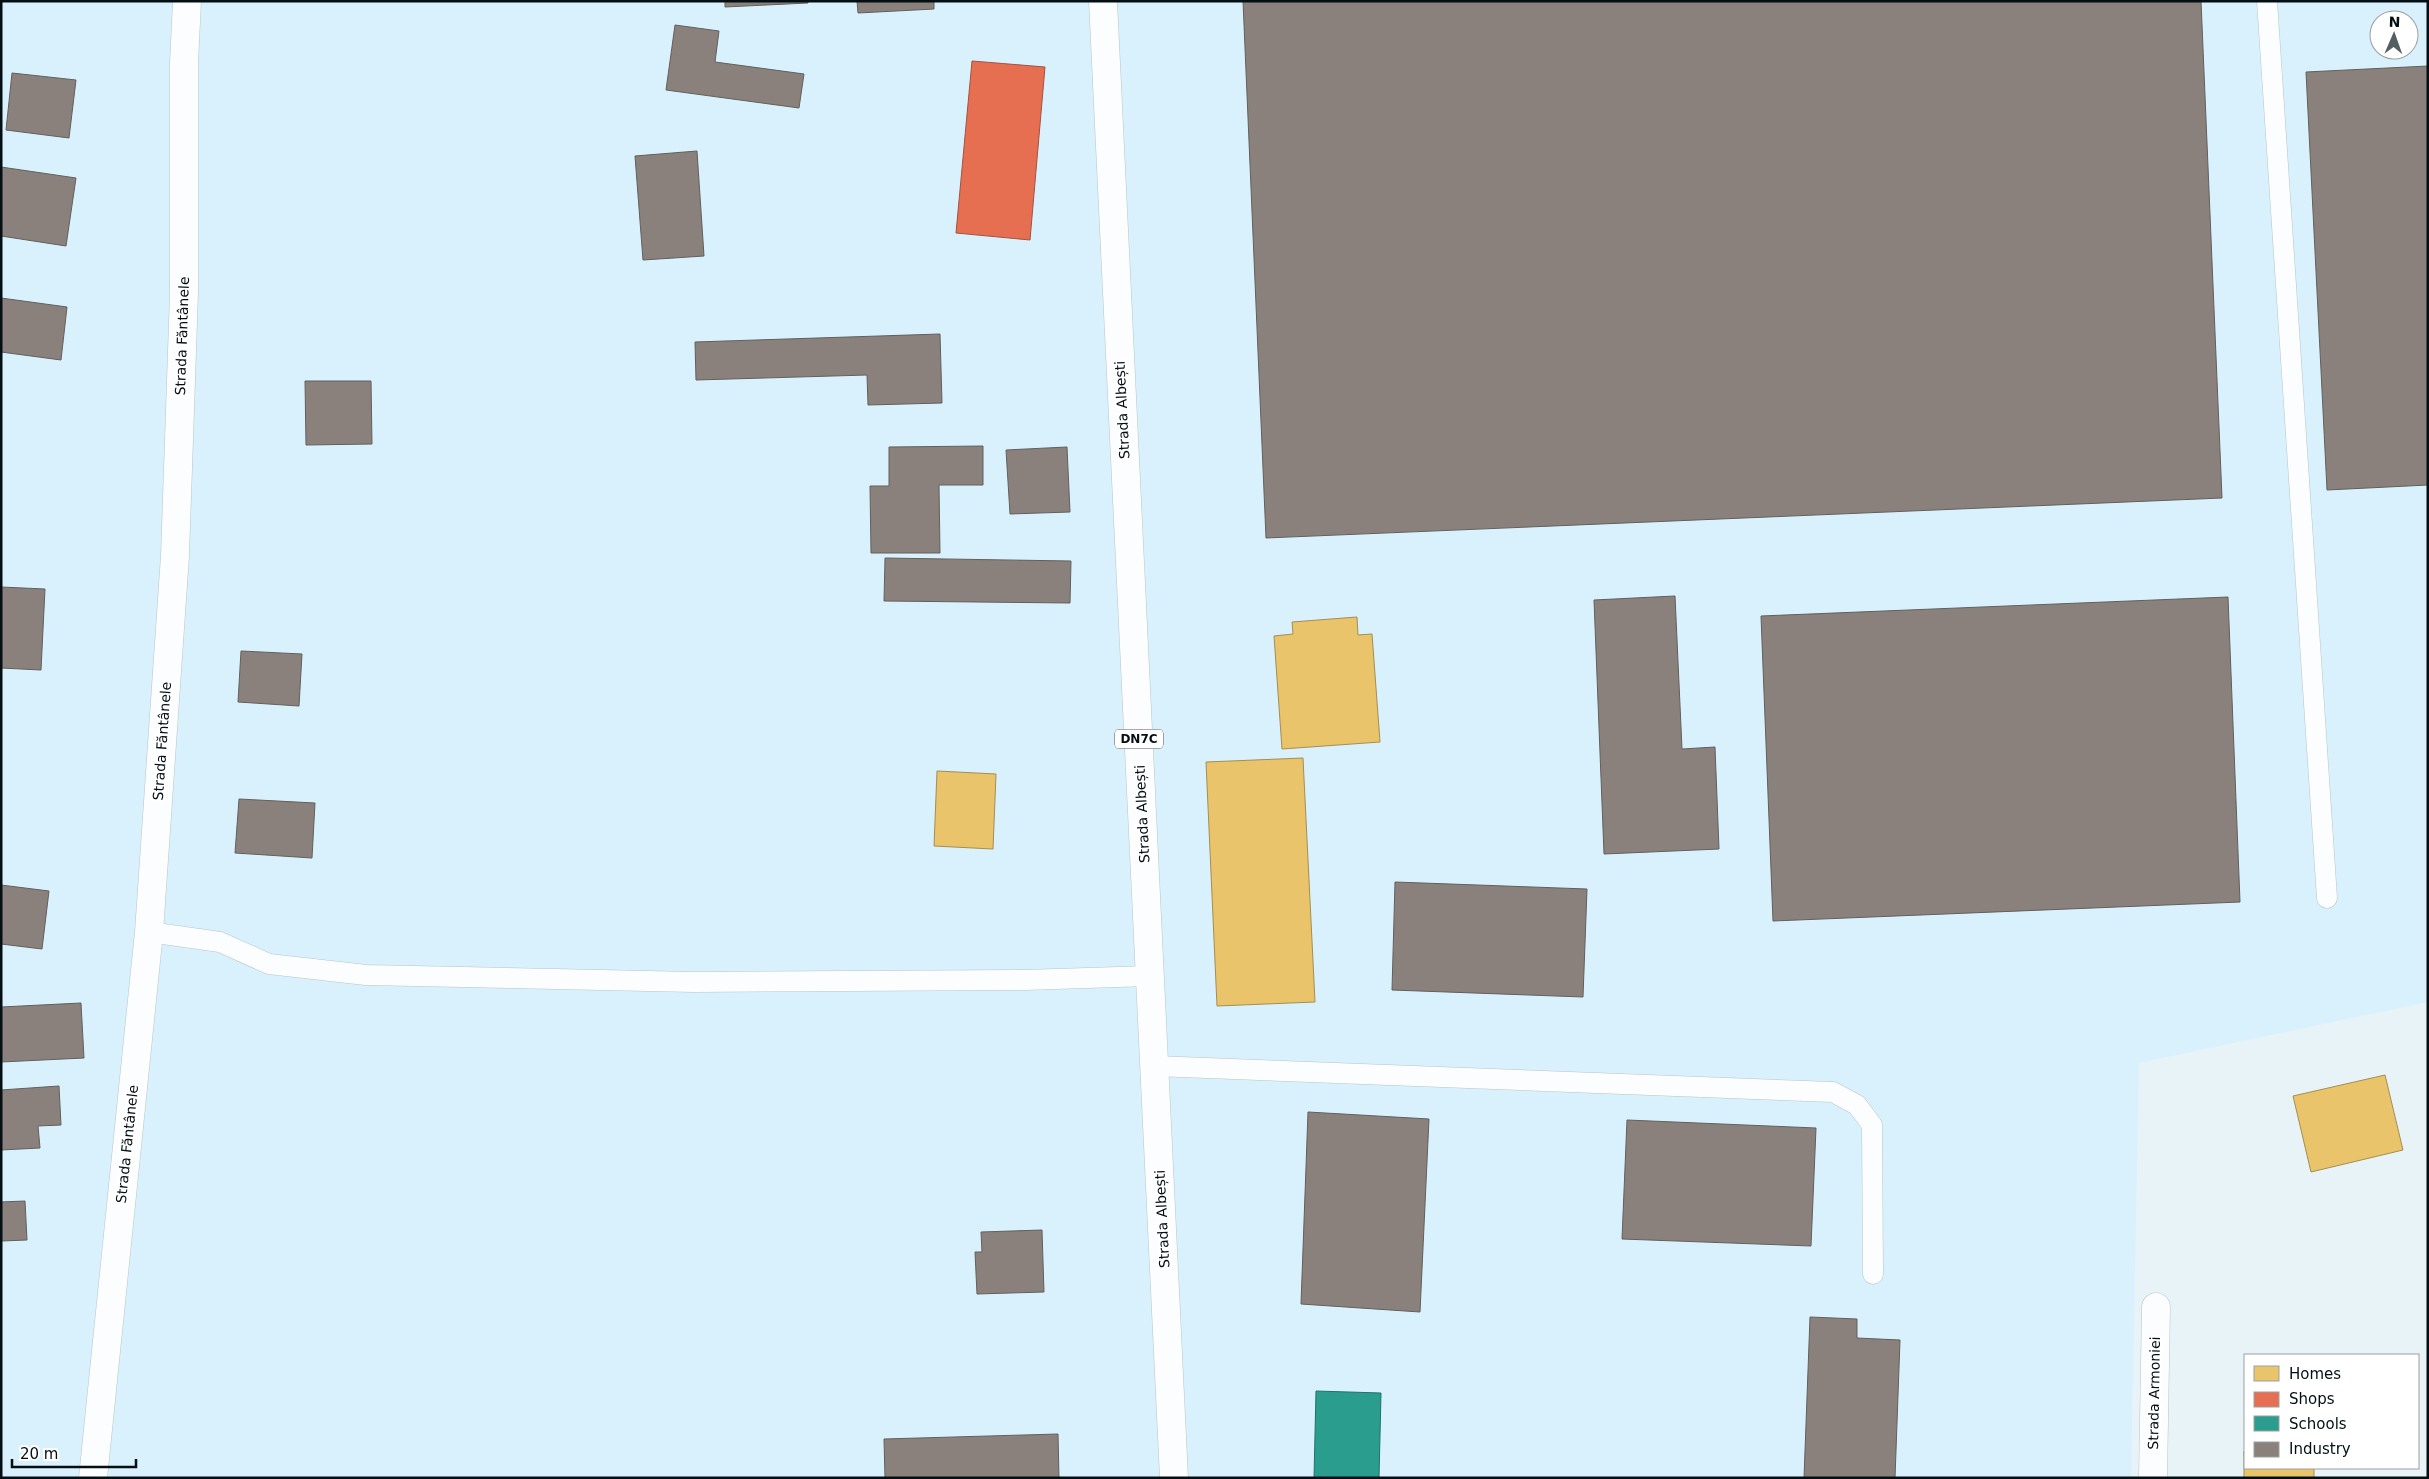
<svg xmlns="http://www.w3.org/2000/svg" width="2429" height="1479" viewBox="0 0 2429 1479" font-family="'DejaVu Sans',sans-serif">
	<rect width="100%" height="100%" fill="#e8f3f8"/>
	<path fill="#d9f1fc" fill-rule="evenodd" d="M 1,1 L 2428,1 L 2428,1002 L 2139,1063 L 2131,1478 L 1,1478 ZM 2379,20 L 2409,20 L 2409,50 L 2379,50 Z"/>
	<g fill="#e9c46a" stroke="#a48e50">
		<polygon points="1357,617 1358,635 1372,634 1380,742 1282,749 1274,636 1293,634 1292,622"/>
		<polygon points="1303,758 1315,1002 1217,1006 1206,762"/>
		<polygon points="937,771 996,774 993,849 934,846"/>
		<polygon points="2385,1075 2403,1150 2311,1172 2293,1096"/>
		<polygon points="2244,1451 2245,1468 2314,1468 2314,1478 2244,1478"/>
	</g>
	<polygon fill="#e76f51" stroke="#a3523f" points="972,61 1045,67 1030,240 956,233"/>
	<polygon fill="#2a9d8f" stroke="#1f726a" points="1316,1391 1381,1393 1379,1478 1314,1478"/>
	<g fill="#8a817c" stroke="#625f5d">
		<polygon points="725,1 808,1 808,3 725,7"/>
		<polygon points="857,1 934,1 934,9 858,13"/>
		<polygon points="1243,1 2201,1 2222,498 1266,538"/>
		<polygon points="675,25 719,31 715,62 804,74 799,108 666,90"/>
		<polygon points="2428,66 2428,485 2327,490 2306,72"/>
		<polygon points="12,73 76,80 69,138 6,130"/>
		<polygon points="697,151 704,256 643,260 635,156"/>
		<polygon points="1,167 76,178 66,246 1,236"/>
		<polygon points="1,298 67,307 61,360 1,352"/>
		<polygon points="940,334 942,403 868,405 867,375 696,380 695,342"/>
		<polygon points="305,381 371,381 372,444 306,445"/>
		<polygon points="983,446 983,485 939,485 940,553 871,553 870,486 889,486 889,447"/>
		<polygon points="1067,447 1070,512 1010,514 1006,450"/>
		<polygon points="885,558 1071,561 1070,603 884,601"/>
		<polygon points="1,587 45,589 41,670 1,668"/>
		<polygon points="1675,596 1682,749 1715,747 1719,849 1604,854 1594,600"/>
		<polygon points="2228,597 2240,902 1773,921 1761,616"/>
		<polygon points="241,651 302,654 299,706 238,702"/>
		<polygon points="239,799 315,803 312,858 235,853"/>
		<polygon points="1395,882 1587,889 1583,997 1392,990"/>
		<polygon points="1,885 49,891 42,949 1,944"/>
		<polygon points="81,1003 84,1058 1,1062 1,1007"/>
		<polygon points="59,1086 61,1125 38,1126 40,1148 1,1150 1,1090"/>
		<polygon points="1308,1112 1429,1119 1420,1312 1301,1304"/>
		<polygon points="1627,1120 1816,1128 1811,1246 1622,1239"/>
		<polygon points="25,1201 27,1240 1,1241 1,1202"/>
		<polygon points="1042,1230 1044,1292 977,1294 975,1252 982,1252 981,1232"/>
		<polygon points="1810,1317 1857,1319 1857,1338 1900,1340 1895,1478 1804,1478"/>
		<polygon points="1058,1434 1059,1478 885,1478 884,1439"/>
	</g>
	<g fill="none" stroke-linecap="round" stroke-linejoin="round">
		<defs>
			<g id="lane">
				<polyline points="2267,1 2327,898"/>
				<polyline points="149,932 220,942 269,964 366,975 694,982 1024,980 1150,976"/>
				<polyline points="1154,1066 1833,1092 1857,1105 1872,1125 1873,1274"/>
			</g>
			<g id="street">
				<polyline points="93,1478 149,932 175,556 184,293 184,63 187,1"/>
				<polyline points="2153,1478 2156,1307"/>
			</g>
			<polyline id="primary" points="1103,1 1174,1478"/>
		</defs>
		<use href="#lane" stroke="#b9c4c9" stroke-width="21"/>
		<use href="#street" stroke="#b9c4c9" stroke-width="29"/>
		<use href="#primary" stroke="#b9c4c9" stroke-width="29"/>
		<use href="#lane" stroke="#fcfdfe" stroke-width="20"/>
		<use href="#street" stroke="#fcfdfe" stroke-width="28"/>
		<use href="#primary" stroke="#fcfdfe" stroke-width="28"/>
	</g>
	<g text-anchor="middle" stroke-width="5" stroke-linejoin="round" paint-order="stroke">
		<rect fill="#fff" stroke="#4f575a" stroke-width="1" x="1115" y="729.5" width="48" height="19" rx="4"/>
		<g font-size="12" font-weight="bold" fill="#040f14">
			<text x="1139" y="743">DN7C</text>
		</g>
		<g font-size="14" fill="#040f14" stroke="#fff">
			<text transform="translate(182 336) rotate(-88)" y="5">Strada Făntânele</text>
			<text transform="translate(1122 410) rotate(-93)" y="5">Strada Albești</text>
			<text transform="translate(162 741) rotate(-86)" y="5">Strada Făntânele</text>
			<text transform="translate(1142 814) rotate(-93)" y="5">Strada Albești</text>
			<text transform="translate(127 1144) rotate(-84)" y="5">Strada Făntânele</text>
			<text transform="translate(1162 1219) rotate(-93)" y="5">Strada Albești</text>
			<text transform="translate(2154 1393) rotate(-89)" y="5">Strada Armoniei</text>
		</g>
	</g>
	<rect width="2429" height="1479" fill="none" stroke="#040f14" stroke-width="5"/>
	<rect x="2244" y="1354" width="175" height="115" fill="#ffffff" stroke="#9b9fa1"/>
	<rect x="2254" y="1366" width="25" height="15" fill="#e9c46a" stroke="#9b9fa1"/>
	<text x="2289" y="1379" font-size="15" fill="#040f14">Homes</text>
	<rect x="2254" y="1392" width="25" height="15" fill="#e76f51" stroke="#9b9fa1"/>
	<text x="2289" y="1404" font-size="15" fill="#040f14">Shops</text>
	<rect x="2254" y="1416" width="25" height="15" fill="#2a9d8f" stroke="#9b9fa1"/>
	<text x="2289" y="1429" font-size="15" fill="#040f14">Schools</text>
	<rect x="2254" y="1442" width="25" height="15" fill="#8a817c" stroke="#9b9fa1"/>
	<text x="2289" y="1454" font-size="15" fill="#040f14">Industry</text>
	<g transform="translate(2394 35) rotate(2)"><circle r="24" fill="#ffffff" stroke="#9b9fa1"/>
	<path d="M0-4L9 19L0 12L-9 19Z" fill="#545f64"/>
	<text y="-8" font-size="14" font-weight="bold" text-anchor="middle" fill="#040f14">N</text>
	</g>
	<path d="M12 1459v8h124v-8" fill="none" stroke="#040f14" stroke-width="2.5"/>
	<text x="20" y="1459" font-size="15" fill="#040f14" stroke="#ffffff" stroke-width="4" paint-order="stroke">20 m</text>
</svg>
